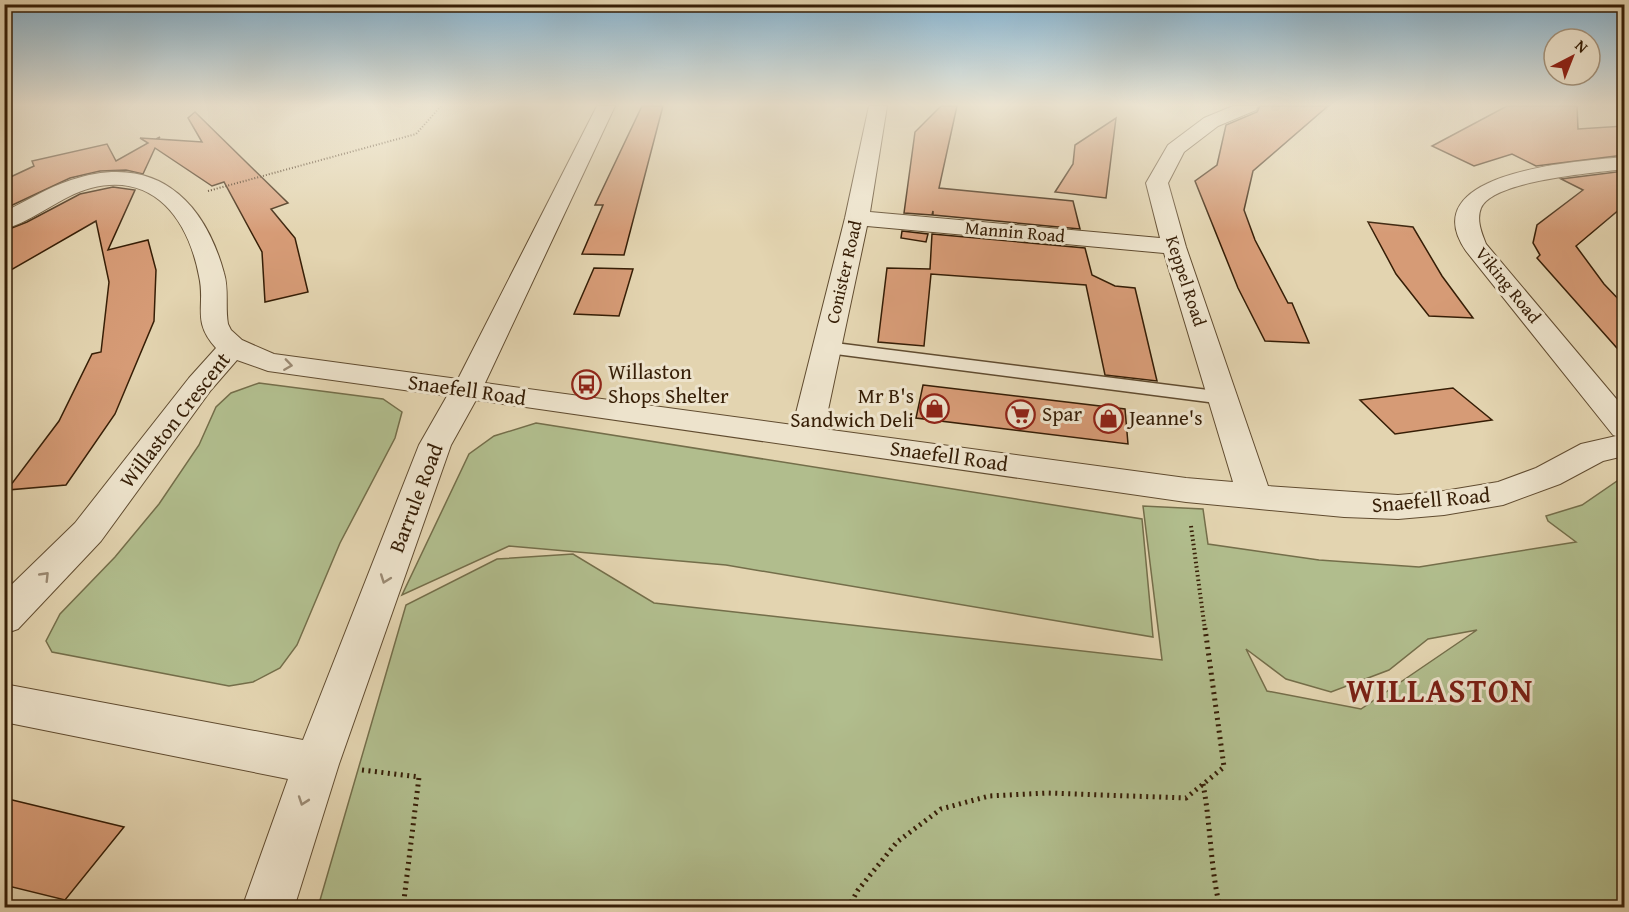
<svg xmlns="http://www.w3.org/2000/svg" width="1629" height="912" viewBox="0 0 1629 912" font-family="'Gentium Book Plus',serif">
	<rect width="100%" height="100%" fill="#e3d4b0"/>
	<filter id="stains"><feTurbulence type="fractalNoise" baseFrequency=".00333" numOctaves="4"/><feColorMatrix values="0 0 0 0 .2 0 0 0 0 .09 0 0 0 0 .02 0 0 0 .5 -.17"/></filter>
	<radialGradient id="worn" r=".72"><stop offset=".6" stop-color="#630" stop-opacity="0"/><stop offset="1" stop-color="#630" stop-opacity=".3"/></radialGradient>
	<g fill="#b1bd8d" stroke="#746e4a" stroke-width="1.5" fill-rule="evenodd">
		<polygon points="259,383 383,399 402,412 395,438 340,543 297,645 280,668 253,682 229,686 52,652 46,641 60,614 115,557 159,504 199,445 216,407 231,393"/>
		<polygon points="536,423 1142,519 1153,637 726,565 509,546 402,595 469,454 494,436"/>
		<path d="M 1620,479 L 1624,480 L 1624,907 L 318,907 L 406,605 L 497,559 L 573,554 L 654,603 L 1162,660 L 1143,506 L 1203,509 L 1208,544 L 1319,560 L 1419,567 L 1576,542 L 1548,521 L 1546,516 L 1582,505 ZM 1477,630 L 1361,709 L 1267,691 L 1246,649 L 1286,679 L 1331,692 L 1389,670 L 1428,639 Z"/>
	</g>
	<g fill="#d69b76" stroke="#361e06" stroke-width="1.5">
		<polygon points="642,106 663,106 624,255 582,254 603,205 595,205"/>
		<polygon points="941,106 957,106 939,188 1073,201 1080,229 933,215 933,211 932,215 904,213 915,132"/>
		<polygon points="1260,106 1328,106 1253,171 1244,210 1255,240 1288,303 1292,303 1309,343 1265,341 1238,288 1195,181 1217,165 1226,125 1257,112"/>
		<polygon points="1507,106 1577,106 1578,129 1624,126 1624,155 1536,166 1512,154 1474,166 1432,146"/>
		<polygon points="195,112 288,203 271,209 295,238 308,292 265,302 262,252 224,182 212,186 155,148 143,174 126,170 100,171 70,178 4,209 4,180 34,166 32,161 107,144 116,161 148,143 140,138 156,139 160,137 158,139 202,142 188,118"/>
		<polygon points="1116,118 1106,198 1055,192 1073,164 1075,145"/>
		<polygon points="1624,171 1624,212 1620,209 1576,246 1604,284 1624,305 1624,356 1537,258 1540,255 1533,243 1537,225 1583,190 1561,179"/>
		<polygon points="113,187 135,190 108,250 148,240 156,270 154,321 115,414 66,485 7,490 59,421 92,354 101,352 109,282 96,221 4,274 4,231 27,222 80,194"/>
		<polygon points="1368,222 1413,227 1442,276 1473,318 1429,316 1396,274"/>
		<polygon points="902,231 928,234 926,242 901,238"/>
		<polygon points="932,234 1085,248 1092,275 1115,286 1135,288 1157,381 1105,375 1086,285 931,274 924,346 878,342 887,268 930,269"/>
		<polygon points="594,268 633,269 619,316 574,314"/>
		<polygon points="923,385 1125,409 1128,444 916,418"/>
		<polygon points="1453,388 1492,420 1395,434 1360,400"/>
		<polygon points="4,798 124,827 65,900 4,885"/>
	</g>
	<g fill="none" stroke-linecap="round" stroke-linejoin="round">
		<defs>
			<polygon id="lane" points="827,342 1224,392 1231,393 1234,398 1231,403 1224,404 820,352 817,348 820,344"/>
			<path id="street" d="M 597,106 L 615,106 L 485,383 L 793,425 L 845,218 L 869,106 L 887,106 L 870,212 L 1160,238 L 1146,183 L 1168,145 L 1204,118 L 1233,106 L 1258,106 L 1256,110 L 1218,126 L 1184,152 L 1168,183 L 1186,247 L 1268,486 L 1398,495 L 1444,491 L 1498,482 L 1536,468 L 1581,444 L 1616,436 L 1613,435 L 1466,251 C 1411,171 1580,161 1624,157 L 1624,169 C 1596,173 1493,180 1481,208 C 1476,220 1482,234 1486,244 L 1624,408 L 1624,456 L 1603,461 L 1560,484 L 1503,505 L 1444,515 L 1398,519 L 1344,517 L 1186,502 L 476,400 L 451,445 L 339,764 L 294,908 L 242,908 L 288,779 L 4,722 L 4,684 L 303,740 L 419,445 L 447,396 L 268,371 L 237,360 L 211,390 L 101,541 L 18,629 L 4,634 L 4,592 L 75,523 L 189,378 L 216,348 C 191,321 206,306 199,276 C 188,219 154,172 91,188 C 60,196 35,221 4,229 L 4,212 C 26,201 47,188 71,180 C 152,153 203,196 224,273 C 229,289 225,307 228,324 L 231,330 L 242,340 L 274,354 L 458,379 ZM 867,226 L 1164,253 L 1233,482 L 1186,478 L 824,429 Z"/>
		</defs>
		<use href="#lane" stroke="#614c30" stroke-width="3"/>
		<use href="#street" stroke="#614c30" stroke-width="2"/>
		<polyline stroke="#361e06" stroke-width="2" stroke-dasharray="1 2" stroke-linecap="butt" points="208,191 416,134 441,106"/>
		<polyline stroke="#361e06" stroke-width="4" stroke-dasharray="1.5 3" stroke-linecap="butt" points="1191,526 1205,630"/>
		<g stroke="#361e06" stroke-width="5" stroke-dasharray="2 4.5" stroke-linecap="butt">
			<polyline points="362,770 419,777 403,908"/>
			<path d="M 1203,784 C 1211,826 1210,866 1220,908"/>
			<polyline points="848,908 858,890 897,842 941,809 989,796 1047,793 1186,798 1224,767 1205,628"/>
		</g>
		<use href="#lane" fill="#ede3cc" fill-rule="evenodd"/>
		<use href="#street" fill="#ede3cc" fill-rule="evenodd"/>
	</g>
	<defs><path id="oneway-chevron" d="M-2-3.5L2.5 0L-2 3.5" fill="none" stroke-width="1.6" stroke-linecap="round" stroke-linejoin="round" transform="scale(1.5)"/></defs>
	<g stroke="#9b8a73">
		<use href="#oneway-chevron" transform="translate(288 365) rotate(8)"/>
		<use href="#oneway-chevron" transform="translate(45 576) rotate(-46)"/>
		<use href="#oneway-chevron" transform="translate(385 579) rotate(110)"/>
		<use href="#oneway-chevron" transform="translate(303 801) rotate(109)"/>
	</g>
	<linearGradient id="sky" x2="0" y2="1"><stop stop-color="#87b5d2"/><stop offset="0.45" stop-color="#f2ecdb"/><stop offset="1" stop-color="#f2ecdb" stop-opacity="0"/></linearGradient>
	<rect width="1629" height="233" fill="url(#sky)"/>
	<defs>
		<symbol id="bus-ring" viewBox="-11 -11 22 22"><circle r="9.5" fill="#ede3cc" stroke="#8f2418" stroke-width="1.5"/><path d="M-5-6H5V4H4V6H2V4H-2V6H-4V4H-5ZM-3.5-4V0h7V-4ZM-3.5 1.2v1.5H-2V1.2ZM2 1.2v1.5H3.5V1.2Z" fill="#8f2418"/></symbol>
		<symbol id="shop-ring" viewBox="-11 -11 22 22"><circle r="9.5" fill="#ede3cc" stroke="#8f2418" stroke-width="1.5"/><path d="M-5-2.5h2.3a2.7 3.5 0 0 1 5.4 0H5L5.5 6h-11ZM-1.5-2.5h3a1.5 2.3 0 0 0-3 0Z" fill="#8f2418"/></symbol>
		<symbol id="supermarket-ring" viewBox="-11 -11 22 22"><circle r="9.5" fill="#ede3cc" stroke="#8f2418" stroke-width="1.5"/><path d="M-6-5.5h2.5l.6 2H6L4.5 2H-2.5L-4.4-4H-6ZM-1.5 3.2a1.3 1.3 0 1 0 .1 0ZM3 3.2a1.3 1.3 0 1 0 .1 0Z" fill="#8f2418"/></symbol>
	</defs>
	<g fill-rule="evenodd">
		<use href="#bus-ring" x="570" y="368" width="33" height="33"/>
		<use href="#shop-ring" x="918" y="392" width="33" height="33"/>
		<use href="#supermarket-ring" x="1004" y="398" width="33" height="33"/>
		<use href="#shop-ring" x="1092" y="402" width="33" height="33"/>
	</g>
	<g text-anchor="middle" stroke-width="6" stroke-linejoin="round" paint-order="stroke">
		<g font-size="18" fill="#361e06" stroke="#ede3cc">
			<text transform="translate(1015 232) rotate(5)" y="6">Mannin Road</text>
			<text transform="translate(844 272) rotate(-77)" y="6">Conister Road</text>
			<text transform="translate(1186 281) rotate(72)" y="6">Keppel Road</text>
			<text transform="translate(1508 285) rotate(51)" y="6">Viking Road</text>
		</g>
		<g font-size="21" fill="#361e06" stroke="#ede3cc" text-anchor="start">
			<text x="608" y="379">Willaston<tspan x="608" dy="24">Shops Shelter</tspan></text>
			<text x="914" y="403" text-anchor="end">Mr B's<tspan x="914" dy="24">Sandwich Deli</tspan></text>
			<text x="1042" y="421">Spar</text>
			<text x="1129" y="425">Jeanne's</text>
		</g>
		<g font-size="21" fill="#361e06" stroke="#ede3cc">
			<text transform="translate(467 390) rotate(8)" y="7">Snaefell Road</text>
			<text transform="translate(175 420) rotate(-52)" y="7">Willaston Crescent</text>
			<text transform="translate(949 456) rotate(8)" y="7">Snaefell Road</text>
			<text transform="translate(416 498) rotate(-69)" y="7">Barrule Road</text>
			<text transform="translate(1431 500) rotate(-5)" y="7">Snaefell Road</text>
		</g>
		<g font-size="33" font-weight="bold" letter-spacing="1.5" fill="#7a1f14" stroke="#ede3cc">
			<text x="1440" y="702">WILLASTON</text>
		</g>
	</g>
	<rect width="1629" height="912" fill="none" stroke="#e3d4b0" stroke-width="24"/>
	<rect x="6" y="6" width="1617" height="900" fill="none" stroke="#361e06" stroke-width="3"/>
	<rect x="12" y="12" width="1605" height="888" fill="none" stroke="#361e06" stroke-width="1.5"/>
	<g transform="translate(1572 57) rotate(42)"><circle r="28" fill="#ede3cc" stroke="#a4947d" stroke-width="1.5"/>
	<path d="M0-4.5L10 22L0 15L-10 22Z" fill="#8f2418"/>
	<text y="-9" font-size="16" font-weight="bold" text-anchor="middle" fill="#361e06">N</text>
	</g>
	<rect width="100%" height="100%" filter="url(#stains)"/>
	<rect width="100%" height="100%" fill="url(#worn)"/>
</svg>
